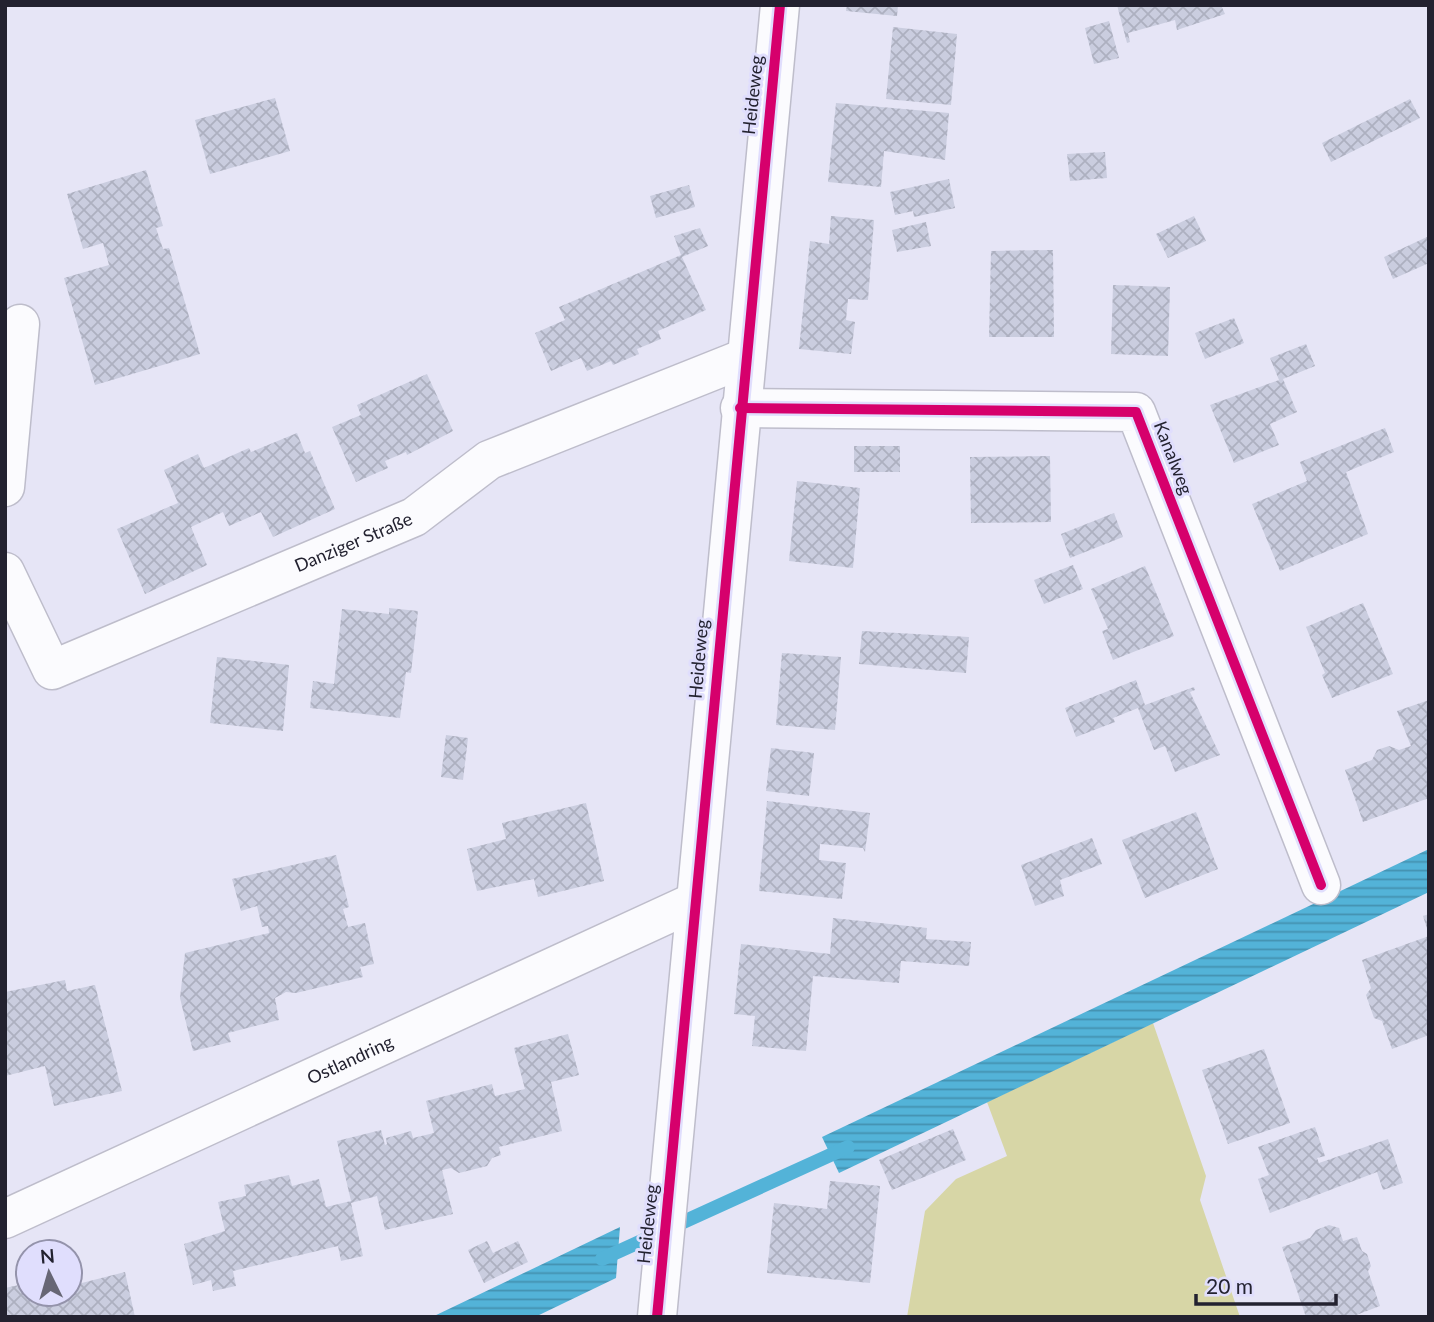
<svg xmlns="http://www.w3.org/2000/svg" width="1434" height="1322" viewBox="0 0 1434 1322" font-family="Lato,sans-serif">
	<defs>
		<pattern id="water-rules" width="6" height="5" patternUnits="userSpaceOnUse" patternTransform="scale(1.75)"><rect width="6" height="5" fill="#53b3d8"/><path d="M0 2.5h6" fill="none" stroke="#4491b0"/></pattern>
		<pattern id="building-cross-hatch" width="8" height="8" patternUnits="userSpaceOnUse" patternTransform="scale(1.75)"><rect width="8" height="8" fill="#cacddf"/><path d="M0 0l8 8M0 8l8-8" fill="none" stroke="#adb0c0"/></pattern>
	</defs>
	<rect width="100%" height="100%" fill="#e6e5f6"/>
	<polygon fill="#d7d6a6" points="1153,1023 1206,1176 1200,1200 1240,1317 907,1317 925,1211 956,1179 1007,1156 987,1102"/>
	<g fill="url(#water-rules)">
		<polygon points="1429,849 1429,892 839,1173 822,1137"/>
		<polygon points="620,1227 616,1278 535,1317 432,1317"/>
	</g>
	<g fill="none" stroke-linecap="round" stroke-linejoin="round">
		<polyline stroke="#53b3d8" stroke-width="14" points="602,1259 848,1147"/>
	</g>
	<g fill="url(#building-cross-hatch)">
		<polygon points="847,5 898,5 897,16 846,11"/>
		<polygon points="1117,5 1221,5 1225,14 1177,30 1175,20 1128,33 1130,42 1127,43"/>
		<polygon points="1109,21 1119,58 1094,64 1085,28"/>
		<polygon points="893,27 957,34 951,105 886,99"/>
		<polygon points="275,98 290,151 210,174 195,120"/>
		<polygon points="1410,99 1420,118 1331,162 1322,143"/>
		<polygon points="836,103 949,113 945,160 884,151 881,187 828,182"/>
		<polygon points="1105,152 1107,178 1070,181 1067,154"/>
		<polygon points="146,170 163,226 156,228 163,249 169,248 200,354 95,385 64,278 109,265 103,243 83,249 67,194"/>
		<polygon points="949,179 955,208 914,217 913,211 895,215 890,192"/>
		<polygon points="689,185 695,207 656,218 650,196"/>
		<polygon points="831,216 874,220 868,300 848,299 846,320 855,322 851,354 799,349 810,241 829,244"/>
		<polygon points="1194,216 1206,241 1168,258 1156,234"/>
		<polygon points="926,222 931,246 897,252 892,230"/>
		<polygon points="700,228 708,246 682,257 706,310 658,331 661,339 637,349 639,354 613,365 611,361 587,371 581,358 551,371 535,333 565,320 559,307 681,255 674,236"/>
		<polygon points="1429,236 1429,263 1393,279 1384,257"/>
		<polygon points="1053,250 1054,337 989,337 991,251"/>
		<polygon points="1113,285 1170,287 1168,356 1111,354"/>
		<polygon points="1234,318 1244,343 1205,359 1195,333"/>
		<polygon points="1306,344 1315,366 1283,379 1297,412 1270,424 1279,445 1234,463 1210,405 1279,380 1270,358"/>
		<polygon points="427,374 453,431 407,455 406,452 385,461 388,468 356,482 332,427 361,415 357,405"/>
		<polygon points="1385,428 1394,452 1346,472 1368,534 1280,571 1252,504 1307,481 1300,462"/>
		<polygon points="297,433 305,453 310,451 335,509 273,537 261,512 229,526 223,512 191,527 207,565 145,594 117,529 178,503 164,470 198,454 204,468 249,448 251,452"/>
		<rect x="854" y="446" width="46" height="26"/>
		<polygon points="1050,456 1051,522 971,523 970,457"/>
		<polygon points="797,481 860,488 853,568 789,561"/>
		<polygon points="1114,513 1123,537 1070,558 1061,534"/>
		<polygon points="1073,565 1083,589 1044,604 1034,580"/>
		<polygon points="1145,566 1174,636 1113,660 1102,631 1108,629 1091,589"/>
		<polygon points="1363,603 1393,674 1332,698 1322,675 1325,673 1306,627"/>
		<polygon points="389,608 418,611 411,673 406,672 400,718 310,708 313,681 334,684 342,609 389,614"/>
		<polygon points="862,631 969,637 966,673 859,664"/>
		<polygon points="782,653 841,657 835,730 776,725"/>
		<polygon points="217,657 289,665 283,731 210,723"/>
		<polygon points="1136,680 1145,705 1194,687 1195,690 1190,692 1220,755 1175,772 1165,746 1154,750 1138,708 1113,718 1115,722 1076,737 1065,708"/>
		<polygon points="1429,700 1429,798 1363,822 1345,770 1372,760 1377,750 1389,746 1399,750 1411,746 1397,711"/>
		<polygon points="446,735 468,738 463,780 441,777"/>
		<polygon points="771,748 814,753 809,796 766,791"/>
		<polygon points="767,801 870,813 865,852 863,848 820,844 819,860 846,863 842,899 759,891"/>
		<polygon points="586,803 604,881 538,897 534,879 477,891 467,849 506,839 502,823"/>
		<polygon points="1196,812 1218,869 1145,898 1122,840"/>
		<polygon points="1092,838 1102,864 1060,880 1064,896 1035,906 1021,865"/>
		<polygon points="336,855 349,907 343,909 348,927 365,923 374,964 360,967 363,977 296,993 286,992 275,998 279,1020 228,1033 231,1042 193,1051 180,998 185,953 269,933 268,926 262,927 257,906 241,911 232,879"/>
		<polygon points="1429,914 1429,932 1428,932 1423,916"/>
		<polygon points="833,918 927,928 926,939 971,942 969,966 901,961 899,983 813,976 806,1051 752,1046 755,1016 734,1014 741,944 830,954"/>
		<polygon points="1429,936 1429,1035 1392,1049 1382,1021 1374,1018 1366,995 1371,988 1362,960"/>
		<polygon points="65,980 67,991 95,985 122,1091 54,1106 45,1066 5,1076 5,992"/>
		<polygon points="568,1034 579,1075 551,1082 562,1131 499,1147 501,1155 492,1158 487,1166 459,1173 451,1168 442,1170 453,1214 385,1230 377,1196 351,1203 363,1256 341,1261 338,1246 233,1271 236,1286 213,1291 211,1280 193,1285 184,1244 225,1231 218,1202 246,1196 244,1185 289,1175 292,1186 319,1179 326,1207 351,1201 337,1141 381,1130 385,1145 387,1144 386,1138 411,1131 413,1138 434,1133 426,1101 492,1084 495,1096 525,1089 514,1048"/>
		<polygon points="1264,1049 1290,1123 1228,1144 1202,1070"/>
		<polygon points="1315,1127 1325,1156 1317,1158 1319,1163 1388,1139 1403,1183 1383,1190 1377,1172 1270,1213 1258,1179 1269,1175 1258,1147"/>
		<polygon points="953,1129 966,1160 892,1190 879,1160"/>
		<polygon points="830,1181 880,1186 870,1283 767,1273 774,1203 827,1209"/>
		<polygon points="1329,1225 1339,1228 1343,1241 1357,1237 1362,1251 1367,1254 1371,1266 1368,1271 1380,1306 1351,1317 1306,1317 1282,1247 1310,1238 1316,1230"/>
		<polygon points="487,1241 493,1253 518,1241 528,1262 484,1283 468,1250"/>
		<polygon points="125,1272 135,1317 5,1317 5,1288 28,1283 28,1294 70,1294 70,1286"/>
	</g>
	<g fill="none" stroke-linecap="round" stroke-linejoin="round">
		<defs>
			<g id="minor">
				<polyline points="740,408 1136,412 1321,885"/>
				<polyline points="5,487 20,324"/>
				<path id="s1" d="M 5,572 L 52,670 L 414,517 L 489,460 L 745,358"/>
				<path id="s2" d="M 5,1219 L 694,902"/>
				<polyline points="657,1317 780,5"/>
			</g>
		</defs>
		<use href="#minor" stroke="#bebdcb" stroke-width="41"/>
		<use href="#minor" stroke="#fbfbfe" stroke-width="38"/>
		<defs>
			<g id="cycleway">
				<polyline points="740,408 1136,412 1321,885"/>
				<polyline points="657,1317 780,5"/>
			</g>
		</defs>
		<use href="#cycleway" stroke="#e0defd" stroke-width="15"/>
		<use href="#cycleway" stroke="#d6006c" stroke-width="10"/>
	</g>
	<g text-anchor="middle" stroke-width="6" stroke-linejoin="round" paint-order="stroke">
		<g font-size="18" fill="#232230" stroke="#e0defd">
			<text transform="translate(753 95) rotate(-84)" y="6">Heideweg</text>
			<text transform="translate(1173 458) rotate(69)" y="6">Kanalweg</text>
			<text dy="6" stroke="none"><textPath href="#s1" startOffset="436">Danziger Straße</textPath></text>
			<text transform="translate(699 659) rotate(-85)" y="6">Heideweg</text>
			<text dy="6" stroke="none"><textPath href="#s2" startOffset="380">Ostlandring</textPath></text>
			<text transform="translate(648 1224) rotate(-84)" y="6">Heideweg</text>
		</g>
	</g>
	<rect width="1434" height="1322" fill="none" stroke="#232230" stroke-width="14"/>
	<g transform="translate(49 1273) rotate(355)"><circle r="33" fill="#e0defd" stroke="#9493ab" stroke-width="2"/>
	<path d="M0-5L12 26L0 18L-12 26Z" fill="#676675"/>
	<text y="-10" font-size="19" font-weight="bold" text-anchor="middle" fill="#232230">N</text>
	</g>
	<path d="M1196 1294v10h140v-10" fill="none" stroke="#232230" stroke-width="3.5"/>
	<text x="1206" y="1294" font-size="21" fill="#232230" stroke="#e0defd" stroke-width="5" paint-order="stroke">20 m</text>
</svg>
